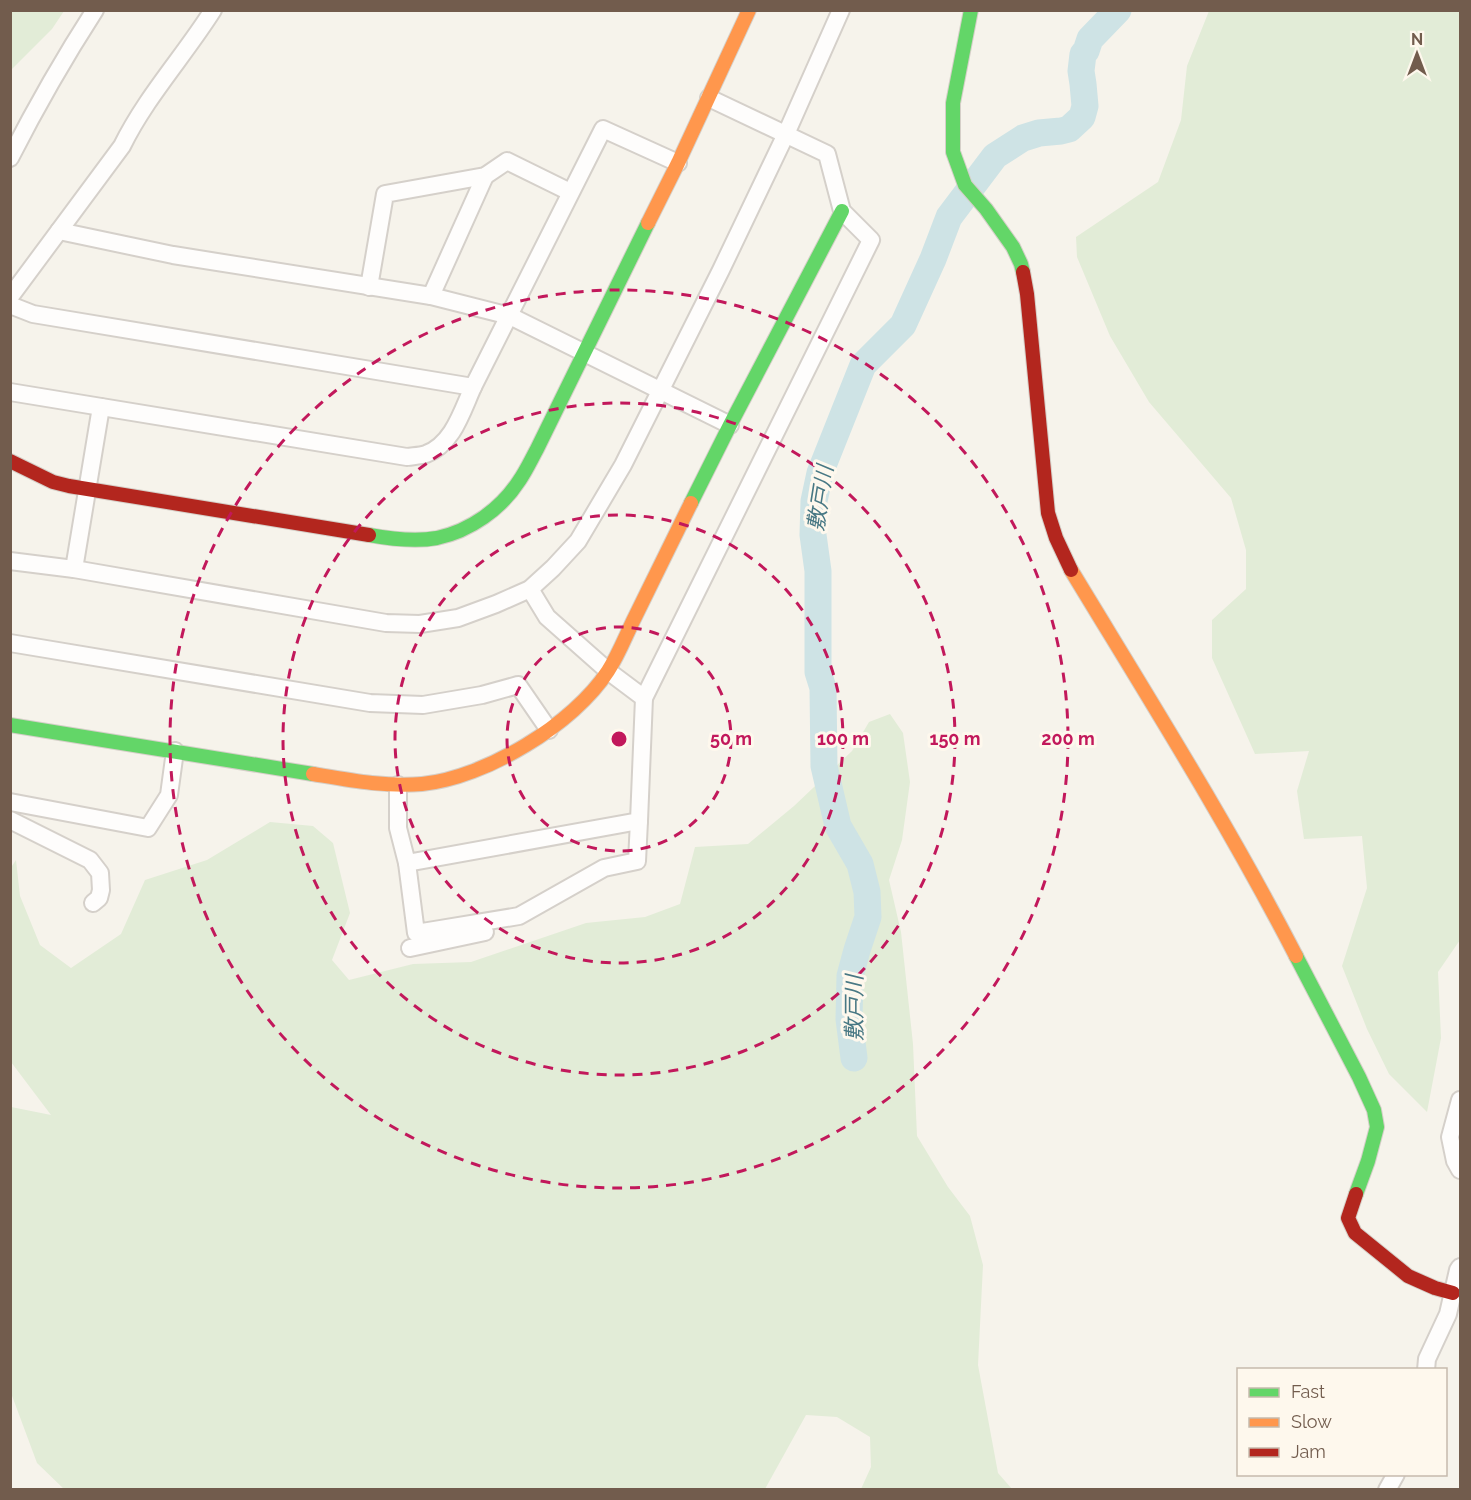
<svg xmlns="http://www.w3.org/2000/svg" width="1471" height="1500" viewBox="0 0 1471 1500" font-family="Raleway,'Noto Sans JP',sans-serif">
	<rect width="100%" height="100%" fill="#f6f3eb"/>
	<g fill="#e2ecd7">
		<polygon points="11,10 64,11 52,29 11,70"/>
		<polygon points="1209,11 1460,11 1460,940 1438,972 1441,1038 1427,1112 1389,1074 1367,1029 1342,966 1367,888 1362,836 1304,839 1297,791 1309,751 1255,754 1212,658 1212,620 1246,589 1246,550 1231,498 1149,402 1110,336 1077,257 1076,237 1158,182 1181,120 1187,66"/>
		<polygon points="890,714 903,733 910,782 902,840 889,880 901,932 913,1044 917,1136 948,1187 970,1216 983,1265 978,1365 998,1473 1012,1489 861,1489 871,1467 870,1437 837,1417 806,1415 765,1489 65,1490 37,1463 11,1393 11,1107 51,1115 11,1062 10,869 16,860 20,896 40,945 71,968 121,934 145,880 207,860 270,822 313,826 333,843 350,913 332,960 349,980 413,964 471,962 586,923 645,917 680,904 695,847 748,844 794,806 852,751 869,722"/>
	</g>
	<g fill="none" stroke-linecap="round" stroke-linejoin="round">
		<polyline stroke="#cee3e5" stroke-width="27" points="854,1058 849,1019 850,976 857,950 868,917 867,892 860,864 838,826 824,766 823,688 818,672 818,571 813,535 814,501 820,473 863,365 903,325 933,259 949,217 995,156 1023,138 1039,133 1061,131 1069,129 1082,117 1085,106 1083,84 1081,71 1083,54 1086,51 1090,39 1118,10"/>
		<defs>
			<g id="street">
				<path d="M 10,158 C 36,107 64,58 95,10"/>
				<polyline points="59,231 173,255 431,296 510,316 730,425"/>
				<polyline points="369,287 385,194 485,176 507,161 570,192"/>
				<polyline points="431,296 485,176"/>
				<path d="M 10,297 L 122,146 C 146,97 184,56 213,10"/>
				<polyline points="10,305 33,314 473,387 603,129 678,163"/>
				<path d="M 10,392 L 407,457 C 413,456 420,456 426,454 C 453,444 462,411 473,387"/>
				<polyline points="10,561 74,569 101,407"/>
				<polyline points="74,569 386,623 420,624 458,618 496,604 530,589 553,568 578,541 623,465 721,270 786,134 841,10"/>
				<polyline points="10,643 370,703 423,705 482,695 518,685 549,730"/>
				<polyline points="644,698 871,240 842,211 827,154 709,98"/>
				<polyline points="398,785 398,828 407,863 639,821 644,698 608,671 547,617 530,589"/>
				<polyline points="10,802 148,828 169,795 175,751"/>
				<polyline points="10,820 90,860 100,873 101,890 99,898 93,903"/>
				<polyline points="407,863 416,933 519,916 604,868 637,861 639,821"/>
				<polyline points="410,948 485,932"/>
				<polyline points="1460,1100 1450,1137 1455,1161 1460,1170"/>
				<polyline points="1426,1370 1427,1359 1448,1314 1458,1270 1460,1267"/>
				<polyline points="1387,1490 1396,1474"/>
			</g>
			<g id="fast">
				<polyline points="971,10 953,103 953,152 965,185 986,209 1013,247 1021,264 1023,272"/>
				<polyline points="691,503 730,425 842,211"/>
				<path d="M 369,535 C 391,539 415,542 437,538 C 470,531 501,509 519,481 C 526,471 531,460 537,449 L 648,223"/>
				<polyline points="10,725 313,774"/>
				<polyline points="1296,956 1359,1077 1374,1110 1377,1127 1368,1161 1356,1194"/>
			</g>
			<g id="slow">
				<polyline points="648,223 678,163 749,10"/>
				<path d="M 1071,570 C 1148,697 1228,824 1296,956"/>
				<path d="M 313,774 C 349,780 385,787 422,784 C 485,778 574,724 608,671 C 619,654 626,635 635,617 C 654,579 672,541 691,503"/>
			</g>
			<g id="jam">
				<polyline points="1023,272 1027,294 1048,513 1056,538 1071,570"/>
				<polyline points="10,461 53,482 69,486 369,535"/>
				<polyline points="1356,1194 1348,1218 1355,1233 1408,1276 1435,1288 1453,1293"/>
			</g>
		</defs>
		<use href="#street" stroke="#d5d0ca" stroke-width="20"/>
		<use href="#fast" stroke="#d5cfc8" stroke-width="16"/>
		<use href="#slow" stroke="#d5cfc8" stroke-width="16"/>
		<use href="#jam" stroke="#d5cfc8" stroke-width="16"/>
		<use href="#street" stroke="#fefdfc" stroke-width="16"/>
		<use href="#fast" stroke="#63d668" stroke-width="14"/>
		<use href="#slow" stroke="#ff974d" stroke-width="14"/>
		<use href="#jam" stroke="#b3261e" stroke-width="14"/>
	</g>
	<g fill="none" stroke="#c2185b" stroke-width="3" stroke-dasharray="10 8">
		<circle cx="619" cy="739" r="112"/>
		<circle cx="619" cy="739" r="224"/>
		<circle cx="619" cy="739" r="336"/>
		<circle cx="619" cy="739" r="449"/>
	</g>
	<g text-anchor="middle" stroke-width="6" stroke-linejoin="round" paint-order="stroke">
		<g font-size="22" font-style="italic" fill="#487884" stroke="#fef8ed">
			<text transform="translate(820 498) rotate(-81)" y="8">敷戸川</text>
			<text transform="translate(854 1008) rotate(-90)" y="8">敷戸川</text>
		</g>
	</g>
	<circle cx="619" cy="739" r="9" fill="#c2185b" stroke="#fef8ed" stroke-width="3"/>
	<g font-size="18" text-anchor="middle" font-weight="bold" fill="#c2185b" stroke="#fef8ed" stroke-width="6" stroke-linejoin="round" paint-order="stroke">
		<text x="731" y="745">50 m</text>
		<text x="843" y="745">100 m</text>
		<text x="955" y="745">150 m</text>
		<text x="1068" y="745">200 m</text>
	</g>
	<rect width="1471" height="1500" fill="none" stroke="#725c4d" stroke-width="24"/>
	<rect x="1237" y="1368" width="210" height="108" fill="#fef8ed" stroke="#c6baad" stroke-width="1.5"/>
	<rect x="1249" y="1388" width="30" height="9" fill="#63d668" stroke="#c6baad" stroke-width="1.5"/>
	<text x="1291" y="1398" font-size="18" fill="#725c4d">Fast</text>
	<rect x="1249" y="1418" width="30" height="9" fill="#ff974d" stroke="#c6baad" stroke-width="1.5"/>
	<text x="1291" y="1428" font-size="18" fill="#725c4d">Slow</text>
	<rect x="1249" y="1448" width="30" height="9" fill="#b3261e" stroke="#c6baad" stroke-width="1.5"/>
	<text x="1291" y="1458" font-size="18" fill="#725c4d">Jam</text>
	<g transform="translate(1417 54)" stroke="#fef8ed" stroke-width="4.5" paint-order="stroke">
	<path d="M0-4.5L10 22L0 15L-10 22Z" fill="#725c4d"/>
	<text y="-9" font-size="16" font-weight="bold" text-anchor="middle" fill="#725c4d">N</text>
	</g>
</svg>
